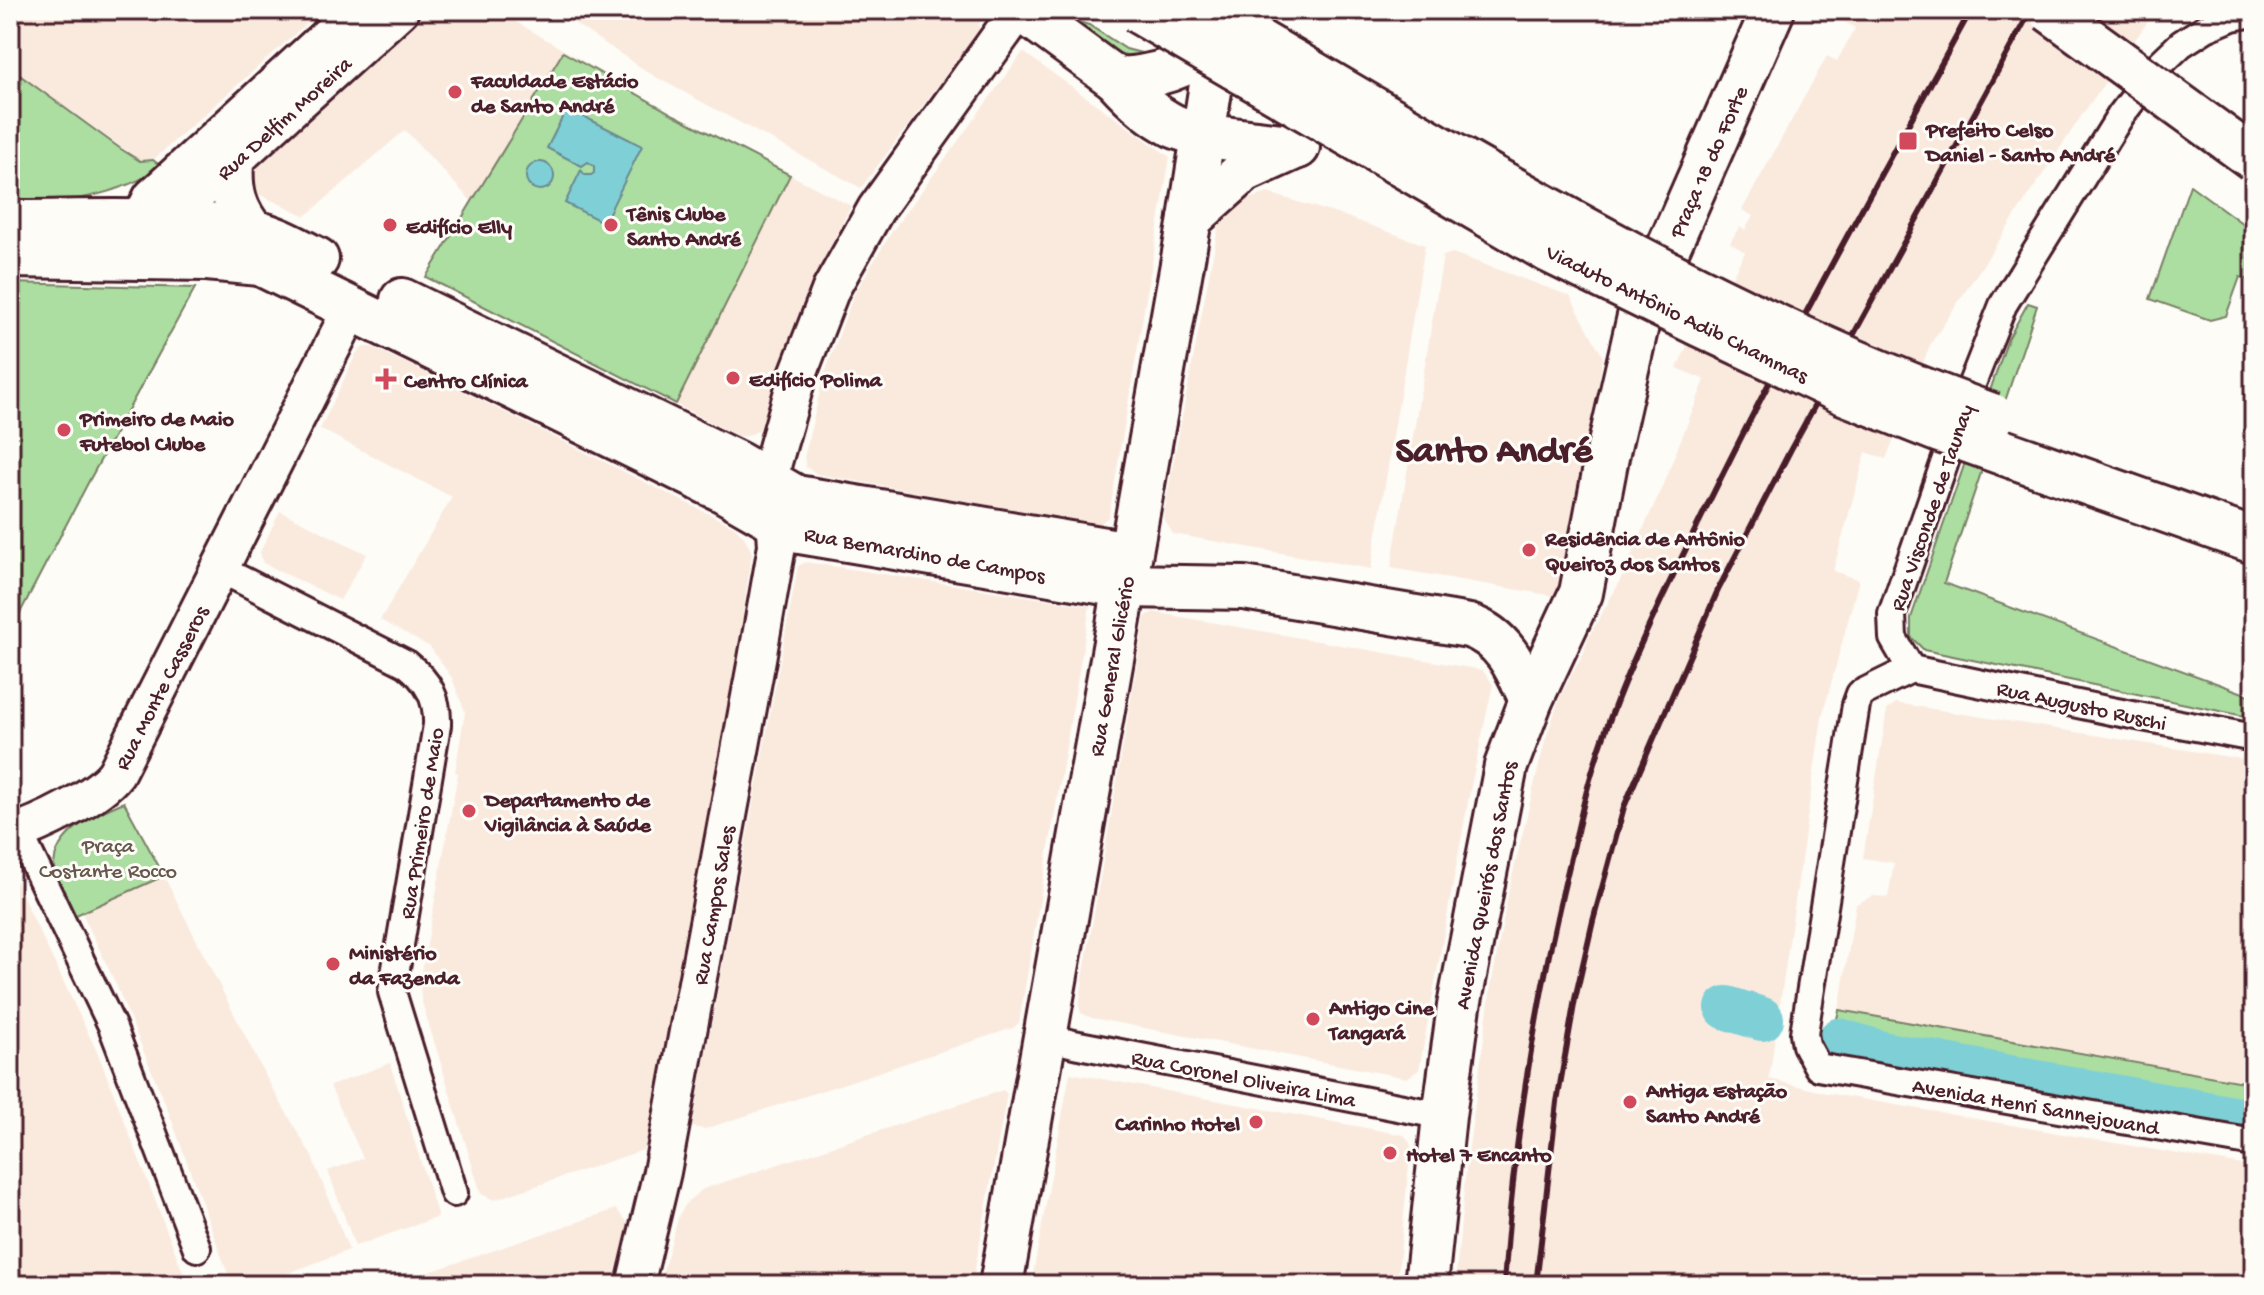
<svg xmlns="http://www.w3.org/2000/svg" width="2264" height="1295" viewBox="0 0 2264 1295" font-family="'Gochi Hand',sans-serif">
	<rect width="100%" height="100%" fill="#fdfcf7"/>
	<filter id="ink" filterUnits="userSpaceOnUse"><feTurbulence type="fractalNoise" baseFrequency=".0125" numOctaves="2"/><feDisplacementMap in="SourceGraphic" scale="16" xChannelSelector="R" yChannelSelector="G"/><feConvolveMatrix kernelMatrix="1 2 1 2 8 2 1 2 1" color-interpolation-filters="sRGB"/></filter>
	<g filter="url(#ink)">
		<g fill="#faeade">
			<polygon points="10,10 322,10 153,160 141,161 10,68"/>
			<polygon points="431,10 496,10 674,115 851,206 812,283 759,430 748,436 738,436 426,277 472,202 405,130 306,216 256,193 254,170"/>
			<polygon points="554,10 974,10 980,20 979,31 861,188 654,76"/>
			<polygon points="1838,10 2156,10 2082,115 1930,345 1886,459 1866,452 1833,571 1859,580 1822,717 1769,1079 1827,1093 2254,1167 2254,1285 1455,1285 1466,1169 1491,986 1509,889 1545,741 1560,696 1584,652 1588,638 1618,585 1659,494 1705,380 1677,368 1689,342 1696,346 1745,252 1730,243 1739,227 1745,230 1753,216 1742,210 1827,56 1837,61 1855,28 1835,16"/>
			<polygon points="1023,52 1170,157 1109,516 1099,525 817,474 806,467 804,458 823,378 854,294 891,233"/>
			<polygon points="1268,193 1347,217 1425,245 1371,569 1173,534 1163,517 1219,223 1238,202"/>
			<polygon points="1453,253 1570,296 1603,357 1564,588 1554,596 1391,568 1443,256"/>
			<polygon points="364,347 372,347 414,367 735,527 745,538 752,553 727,718 647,1143 643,1150 494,1200 481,1194 421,999 420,982 458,773 455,772 465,712 452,678 430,647 380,620 452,497 320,429 357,352"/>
			<polygon points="280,511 367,554 340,600 263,563 260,552"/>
			<polygon points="806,562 1090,606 1019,1023 1013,1028 705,1129 692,1127 798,566"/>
			<polygon points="1153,612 1482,670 1493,684 1470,791 1419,1070 1407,1078 1092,1018 1081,1013 1079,1006 1083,978 1145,617"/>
			<polygon points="1896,703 2254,761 2254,1084 1839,1010 1856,904 1873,896 1888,897 1894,863 1863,858 1887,710"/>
			<polygon points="10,870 99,1056 188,1285 10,1285"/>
			<polygon points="164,876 266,1077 312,1157 349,1250 257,1285 232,1285 169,1113 115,982 82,913"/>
			<polygon points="390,1063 438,1217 355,1246 328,1171 363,1158 330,1086"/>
			<polygon points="1070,1073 1404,1135 1411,1145 1397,1285 1031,1285"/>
			<polygon points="1003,1090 1007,1094 972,1285 659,1285 679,1215 688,1201 703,1189"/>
			<polygon points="616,1209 629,1224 612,1285 391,1285"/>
		</g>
		<g fill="#abdea0" stroke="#7a7e66" stroke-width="2">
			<path d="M 1065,18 L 1089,25 L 1126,49 L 1153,56 C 1118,63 1092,37 1065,18 Z"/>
			<polygon points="563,52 674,115 790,175 676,404 426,277"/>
			<path d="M 10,68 L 121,149 L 140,161 L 153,160 L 162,167 C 117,197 62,203 10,206 Z"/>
			<polygon points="2190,185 2254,232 2254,281 2240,277 2226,316 2210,320 2150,299"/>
			<polygon points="10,283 195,288 89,481 10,632"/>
			<polygon points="2028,303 2037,306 1944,583 2254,697 2254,718 1924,650 1911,637 1911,618 2008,339"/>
			<path d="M 124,802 L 164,876 L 74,916 C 68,903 58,889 55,875 C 47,836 94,814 124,802 Z"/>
			<polygon points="1839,1010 2254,1084 2254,1130 1849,1057 1841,1053 1834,1032"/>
		</g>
		<g fill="#7fd0d6" stroke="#6a8992" stroke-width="2">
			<polygon points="567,108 642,146 604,223 565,203 581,170 585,175 591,175 594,173 594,166 588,162 582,166 547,148"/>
			<circle cx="540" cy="176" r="14"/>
		</g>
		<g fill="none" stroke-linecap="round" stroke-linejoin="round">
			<g stroke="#7fd0d6" stroke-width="44">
				<polyline points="1727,1008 1762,1019"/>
				<polyline points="1839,1040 1886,1054 2254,1122"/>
			</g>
			<defs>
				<g id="street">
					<path d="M 220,569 L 407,664 C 428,681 438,698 437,725 L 392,992 L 454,1193"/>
					<polyline points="1911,669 1860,694 1856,705 1804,1033 1806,1045 1818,1067 2254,1143"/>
					<polyline points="1911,669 1893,638 1892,614 1973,381 2003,305 2121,115 2159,65 2181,44 2206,28 2232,17 2254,13"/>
					<polyline points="1911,669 2111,711 2254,738"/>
					<polyline points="19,832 112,1026 197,1248"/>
					<polyline points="1044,1044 1062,1041 1074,1044 1444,1116"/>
				</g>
				<g id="secondary">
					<polyline points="144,223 145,211 152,197 356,10"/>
					<polyline points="165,223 400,10"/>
					<path d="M 10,834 C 39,825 98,797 116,773 L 352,308"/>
					<polyline points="635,1285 662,1172 757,659 777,546 772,466 798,374 831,289 876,209 1019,10"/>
				</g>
				<g id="primary">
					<path d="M 1022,10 L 1116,79 C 1132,97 1152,115 1174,126 C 1203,139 1265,142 1298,147"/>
					<path d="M 1116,79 C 1156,78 1184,67 1217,46"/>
					<path d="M 232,163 C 230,191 235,210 253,232"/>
					<polyline points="1190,219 1244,171 1297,147"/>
					<path d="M 10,222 C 89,222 178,216 255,232 C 277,237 297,249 317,259"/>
					<path d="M 10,256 L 207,259 L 260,264 L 724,491 L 794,531 L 1123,586 L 1244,588 L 1469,626 C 1504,637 1517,669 1531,700"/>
					<polyline points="402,300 737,463 796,497 1129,553"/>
					<polyline points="1001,1285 1190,219 1217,46 1224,26"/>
					<polyline points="1426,1285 1444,1116 1459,1006 1506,766 1531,700 1581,593 1607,457 1640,312 1773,10"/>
				</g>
			</defs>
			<use href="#street" stroke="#4a1f2b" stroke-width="32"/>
			<use href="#secondary" stroke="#4a1f2b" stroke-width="42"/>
			<use href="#primary" stroke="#4a1f2b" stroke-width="48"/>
			<use href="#street" stroke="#fdfcf7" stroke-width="26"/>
			<use href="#secondary" stroke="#fdfcf7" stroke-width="36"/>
			<use href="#primary" stroke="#fdfcf7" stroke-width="42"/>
			<g stroke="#4a1f2b" stroke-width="6">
				<path d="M 1504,1285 C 1513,1144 1535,1006 1568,870 C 1576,838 1582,806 1591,776 C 1617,685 1664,594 1705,510 C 1788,340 1880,176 1971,10"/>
				<polyline points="1536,1285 1557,1102 1575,999 1593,921 1624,807 1718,590 1791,449 2031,10"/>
			</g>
			<defs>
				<polyline id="primary-bridge" points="2049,10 2254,159"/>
				<g id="highway-bridge">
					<polyline points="1137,10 1549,250 1700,324 1844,392 1940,430 2254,541"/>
					<path d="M 1204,10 C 1459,159 1712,317 1992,416"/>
				</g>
			</defs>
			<use href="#primary-bridge" stroke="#4a1f2b" stroke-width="48" stroke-linecap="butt"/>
			<use href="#highway-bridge" stroke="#4a1f2b" stroke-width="50" stroke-linecap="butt"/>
			<use href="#primary-bridge" stroke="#fdfcf7" stroke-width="42"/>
			<use href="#highway-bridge" stroke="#fdfcf7" stroke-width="44"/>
		</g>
	</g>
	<g fill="#d1495b" stroke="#fdfcf7" stroke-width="3">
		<circle cx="455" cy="92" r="8"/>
		<rect x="1898" y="131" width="20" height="20" rx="4"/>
		<circle cx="390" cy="225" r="8"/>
		<circle cx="611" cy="225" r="8"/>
		<circle cx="733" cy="378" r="8"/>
		<path d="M382 367h8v8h8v8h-8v8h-8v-8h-8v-8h8z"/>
		<circle cx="64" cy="430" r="8"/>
		<circle cx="1529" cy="550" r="8"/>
		<circle cx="469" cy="811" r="8"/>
		<circle cx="333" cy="964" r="8"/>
		<circle cx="1313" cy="1019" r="8"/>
		<circle cx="1630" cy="1102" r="8"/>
		<circle cx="1256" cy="1122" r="8"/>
		<circle cx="1390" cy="1153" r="8"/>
	</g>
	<g text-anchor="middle" stroke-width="6" stroke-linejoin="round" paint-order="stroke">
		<g font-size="22" font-weight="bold" fill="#4a1f2b" stroke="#fdfcf7" text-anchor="start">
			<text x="471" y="87">Faculdade Estácio<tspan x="471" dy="25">de Santo André</tspan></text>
			<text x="1926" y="136">Prefeito Celso<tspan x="1926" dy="25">Daniel - Santo André</tspan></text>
			<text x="627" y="220">Tênis Clube<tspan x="627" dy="25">Santo André</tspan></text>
			<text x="406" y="233">Edifício Elly</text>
			<text x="749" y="386">Edifício Polima</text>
			<text x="404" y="387">Centro Clínica</text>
			<text x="80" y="425">Primeiro de Maio<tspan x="80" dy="25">Futebol Clube</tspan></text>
			<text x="1545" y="545">Residência de Antônio<tspan x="1545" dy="25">Queiroz dos Santos</tspan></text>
			<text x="485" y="806">Departamento de<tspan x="485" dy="25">Vigilância à Saúde</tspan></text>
			<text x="349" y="959">Ministério<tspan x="349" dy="25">da Fazenda</tspan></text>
			<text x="1329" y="1014">Antigo Cine<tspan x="1329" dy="25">Tangará</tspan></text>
			<text x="1646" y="1097">Antiga Estação<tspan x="1646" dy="25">Santo André</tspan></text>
			<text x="1240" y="1130" text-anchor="end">Carinho Hotel</text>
			<text x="1406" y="1161">Hotel 7 Encanto</text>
		</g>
		<g font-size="22" fill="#4a1f2b" stroke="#fdfcf7">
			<text transform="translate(283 117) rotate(-42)" y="8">Rua Delfim Moreira</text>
			<text transform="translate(1707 161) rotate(-66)" y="8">Praça 18 do Forte</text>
			<text transform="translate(1678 312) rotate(26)" y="8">Viaduto Antônio Adib Chammas</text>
			<text transform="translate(1930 507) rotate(-71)" y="8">Rua Visconde de Taunay</text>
			<text transform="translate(925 553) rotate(10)" y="8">Rua Bernardino de Campos</text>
			<text transform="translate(1110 666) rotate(-80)" y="8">Rua General Glicério</text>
			<text transform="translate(160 687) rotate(-63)" y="8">Rua Monte Casseros</text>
			<text transform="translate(2082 704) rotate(12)" y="8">Rua Augusto Ruschi</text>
			<text transform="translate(420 823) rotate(-81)" y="8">Rua Primeiro de Maio</text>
			<text transform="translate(1484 885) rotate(-79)" y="8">Avenida Queirós dos Santos</text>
			<text transform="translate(712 905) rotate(-80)" y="8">Rua Campos Sales</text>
			<text transform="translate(1244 1077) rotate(11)" y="8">Rua Coronel Oliveira Lima</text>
			<text transform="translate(2036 1105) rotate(10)" y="8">Avenida Henri Sannejouand</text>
		</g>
		<g font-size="22" fill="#67584e" stroke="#fdfcf7">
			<text x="108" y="852">Praça<tspan x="108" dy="25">Costante Rocco</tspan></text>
		</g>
		<g font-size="38" font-weight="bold" fill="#4a1f2b" stroke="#fdfcf7">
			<text x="1494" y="460">Santo André</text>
		</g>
	</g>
	<rect width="2264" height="1295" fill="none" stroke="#fdfcf7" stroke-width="40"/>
	<rect x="20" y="20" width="2224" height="1255" fill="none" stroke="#4a1f2b" stroke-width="3" filter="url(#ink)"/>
</svg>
